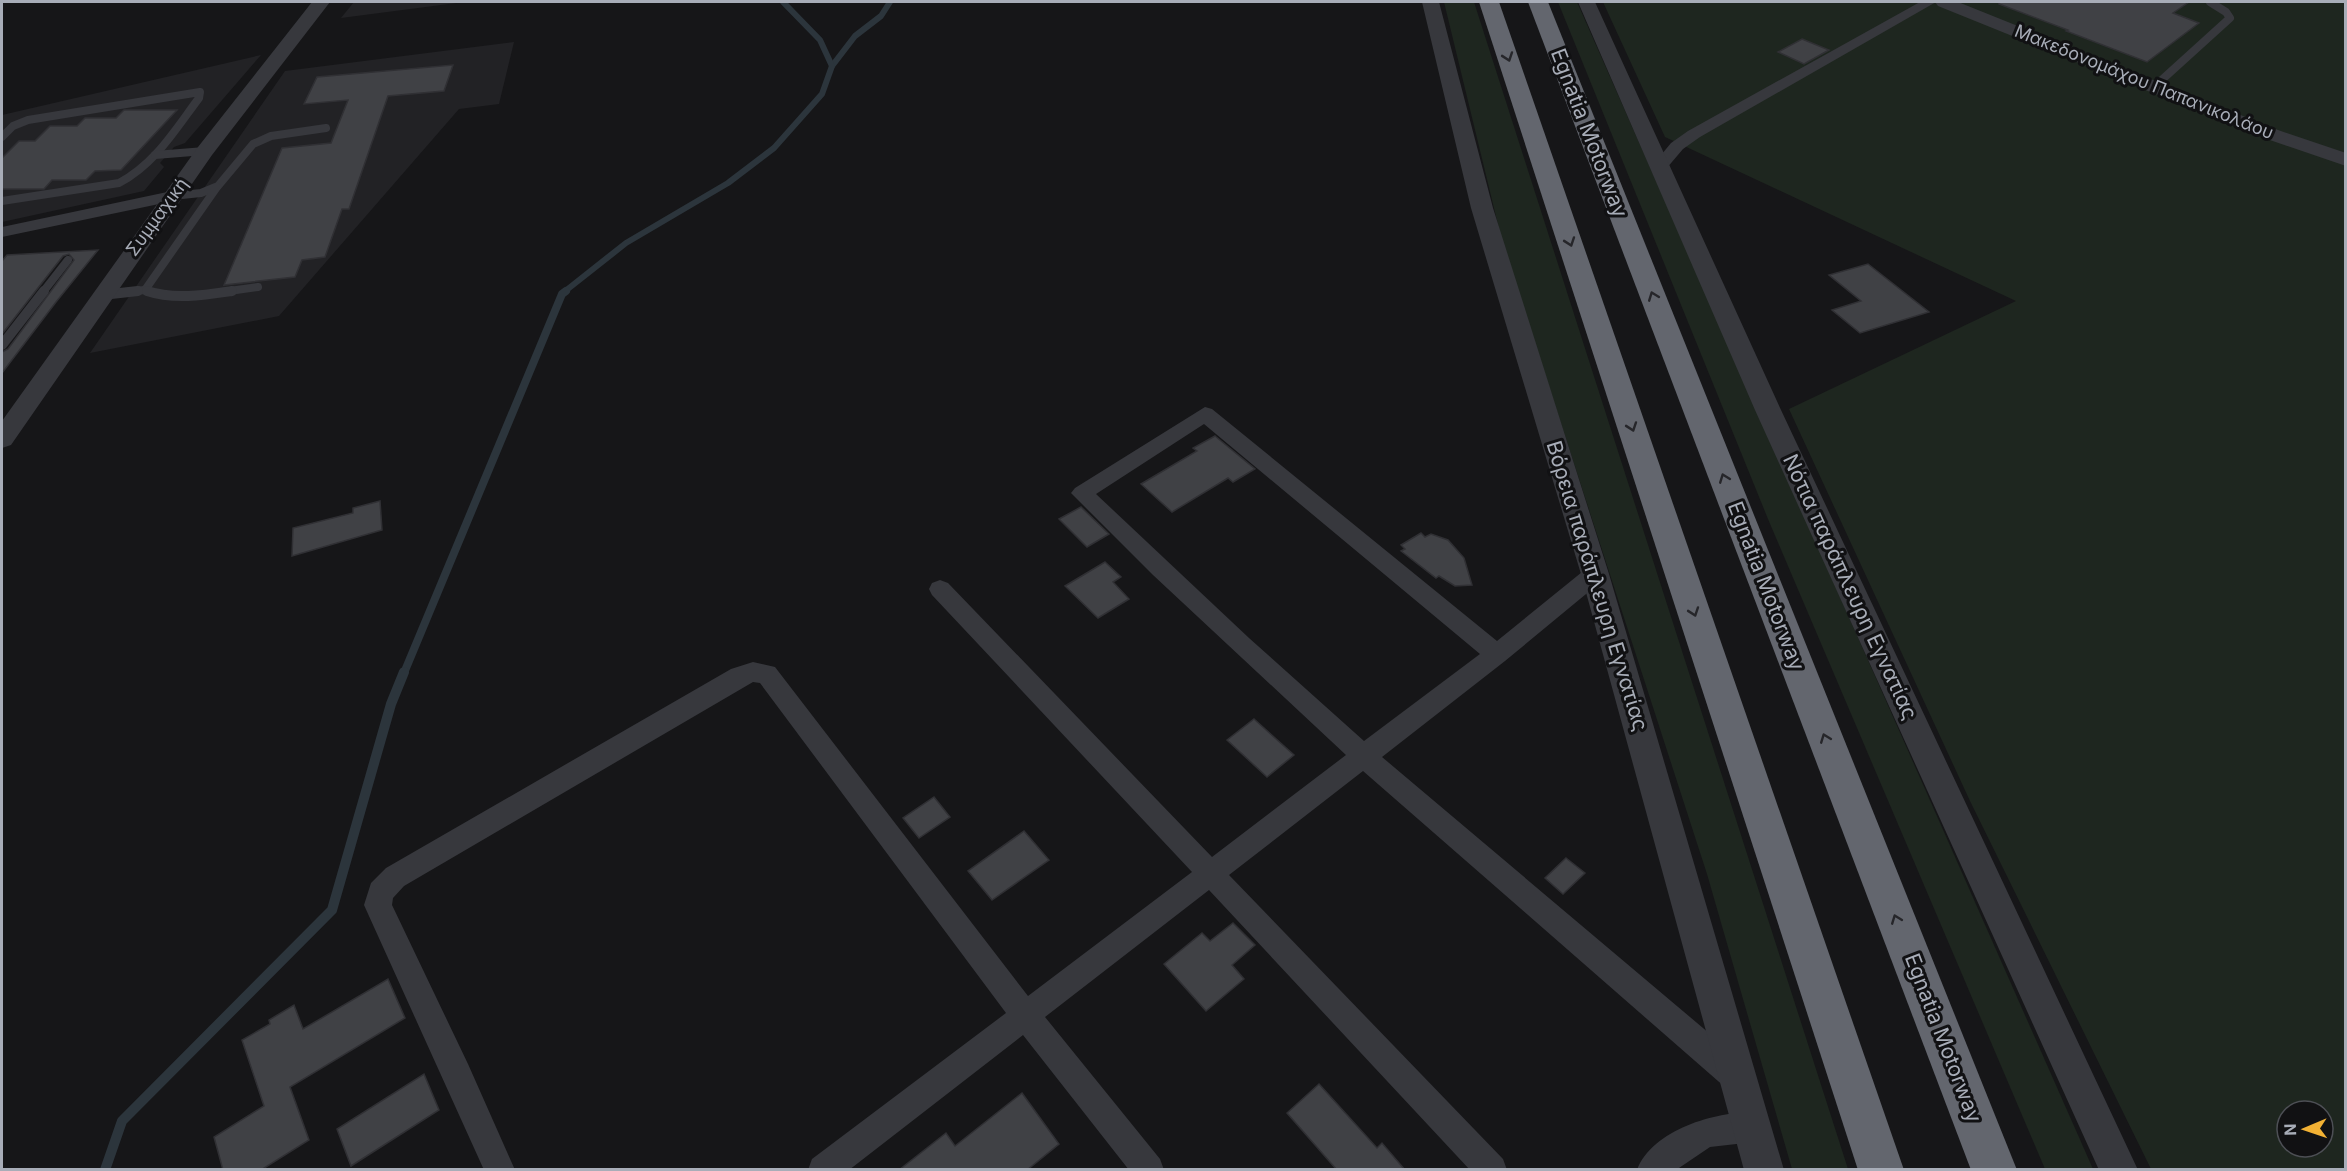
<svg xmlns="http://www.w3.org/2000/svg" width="2347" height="1171" viewBox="0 0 2347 1171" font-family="Inter,sans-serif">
	<rect width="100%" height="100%" fill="#161618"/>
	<g fill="#222225">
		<polygon points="354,2 464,2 341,18"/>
		<polygon points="514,42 499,104 459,109 279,316 90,353 285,71"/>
		<polygon points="261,55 185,143 174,147 160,163 164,167 144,191 2,222 2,115"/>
	</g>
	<g fill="#1e261f" fill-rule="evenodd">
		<polygon points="1444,2 1474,2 1848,1169 1792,1169 1707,874 1502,241"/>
		<polygon points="1558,2 1577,2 2093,1169 2045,1169 1768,519"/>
		<path d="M 1603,2 L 2345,2 L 2345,1169 L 2151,1169 L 1970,801 L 1789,409 L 2016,301 L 1665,137 ZM 2287,1111 L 2323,1111 L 2323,1147 L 2287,1147 Z"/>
	</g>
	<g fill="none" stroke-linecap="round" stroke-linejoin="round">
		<g stroke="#2c353c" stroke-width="6">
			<polyline points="832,66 855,36 881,16 890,2"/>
			<polyline points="564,292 626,243 728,183 774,148 822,94 832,66 820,40 783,2"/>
		</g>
		<polyline stroke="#2c353c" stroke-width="8" points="404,673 562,294 566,291"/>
		<polyline stroke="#2c353c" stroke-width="10" points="105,1170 122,1121 332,910 391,704 404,672"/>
	</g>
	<g fill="#404145" stroke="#303034" stroke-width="1.5">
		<polygon points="1999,2 2189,2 2173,13 2199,23 2147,62 2066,31 2068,30 1999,4"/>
		<polygon points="1802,39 1829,50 1804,64 1778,52"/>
		<polygon points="453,65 444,91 388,96 349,209 342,209 325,257 302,260 295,277 224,285 282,148 331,143 348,100 304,104 317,77"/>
		<polygon points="124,110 177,110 121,170 95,171 86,180 52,180 44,189 2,189 2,158 19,141 35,141 50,126 77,126 85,118 116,118"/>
		<polygon points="98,250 56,302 2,373 2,352 8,349 74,260 69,254 63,256 2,334 2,261 7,255"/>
		<polygon points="1868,264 1929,312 1860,333 1832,310 1861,301 1829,275"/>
		<polygon points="1215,436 1255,469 1233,482 1228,478 1172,512 1141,484 1197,451 1193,448"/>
		<polygon points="380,501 382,530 292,556 293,528 353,513 353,508"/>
		<polygon points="1081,507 1109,534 1087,547 1059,519"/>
		<polygon points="1421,533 1425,537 1431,534 1448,540 1464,558 1472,585 1455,586 1439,576 1436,578 1401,551 1405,549 1401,545"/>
		<polygon points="1105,562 1121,577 1113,582 1129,599 1098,618 1065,586"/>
		<polygon points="1254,719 1294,755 1267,777 1227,740"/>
		<polygon points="934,797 950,817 919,838 903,818"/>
		<polygon points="1024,831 1049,860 992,900 968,871"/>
		<polygon points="1566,858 1585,873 1563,894 1545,878"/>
		<polygon points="1233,923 1255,945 1232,965 1244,979 1206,1011 1164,964 1202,933 1210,941"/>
		<polygon points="388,979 405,1018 290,1087 309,1140 261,1170 223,1170 214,1137 264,1106 242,1040 270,1024 269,1020 294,1005 303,1029"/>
		<polygon points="424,1074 439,1110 351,1166 337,1129"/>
		<polygon points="1319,1084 1377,1148 1382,1143 1405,1170 1337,1170 1287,1113"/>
		<polygon points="1022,1093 1059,1144 1027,1170 899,1170 946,1133 955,1146"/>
	</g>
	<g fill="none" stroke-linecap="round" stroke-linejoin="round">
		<g stroke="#37383d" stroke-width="8">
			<polyline points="2155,86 2230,18 2226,12 2210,2"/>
			<path d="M 2,137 L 13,126 L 28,120 L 200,92 L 199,98 C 175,130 155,164 119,183 L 2,201"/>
			<polyline points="155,155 205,151"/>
			<polyline points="172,196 201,193 218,186 253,144 271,136 326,128"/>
			<polyline points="145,290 217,187"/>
			<polyline points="43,292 68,260"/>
			<polyline points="125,292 145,290 152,292"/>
			<polyline points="222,292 258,287"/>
		</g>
		<g stroke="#37383d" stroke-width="10">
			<path d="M 147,291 C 174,300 205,295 232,291"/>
			<polyline points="102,295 138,291"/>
			<polyline points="2,345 44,291"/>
		</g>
		<g fill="#37383d" fill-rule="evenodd">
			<polygon points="1920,2 1936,2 1700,137 1683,149 1666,169 1654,169 1652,166 1671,143 1688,131"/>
			<polygon points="172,191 178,192 180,196 178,200 2,237 2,227"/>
			<path d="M 1205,407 L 1212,409 L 1497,641 L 1587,568 L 1595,566 L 1603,568 L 1606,574 L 1603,580 L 1505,661 L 1382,757 L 1748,1066 L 1752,1077 L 1748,1088 L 1737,1092 L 1726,1088 L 1363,771 L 1229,875 L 1503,1159 L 1507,1170 L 1470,1170 L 1209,890 L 1045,1017 L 1160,1159 L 1164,1170 L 1129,1170 L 1023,1035 L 849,1170 L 808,1170 L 812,1159 L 1006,1013 L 760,683 L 753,682 L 404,886 L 393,898 L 392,905 L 468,1064 L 515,1170 L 484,1170 L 364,905 L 371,883 L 386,868 L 731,669 L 753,662 L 775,667 L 1028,996 L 1192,872 L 932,595 L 929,589 L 932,583 L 940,580 L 948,583 L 1212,857 L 1346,755 L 1153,575 L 1071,493 L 1075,488 ZM 1204,424 L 1480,654 L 1364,741 L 1249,638 L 1096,494 Z"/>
			<path d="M 1754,1112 L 1765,1116 L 1769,1127 L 1765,1138 L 1754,1142 L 1710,1147 L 1676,1170 L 1637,1170 C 1653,1129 1715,1112 1754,1112 Z"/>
		</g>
		<g fill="#37383d" fill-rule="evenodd">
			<polygon points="312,2 330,2 212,155 11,445 2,448 2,421 198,147"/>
			<polygon points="1422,2 1439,2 1493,208 1609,574 1784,1170 1744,1170 1581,574 1471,208"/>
			<polygon points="1578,2 1595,2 1781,410 2138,1170 2099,1170 1755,410"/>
			<polygon points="1935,2 1958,2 2278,130 2346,153 2346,166 2264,138 1938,6"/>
		</g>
		<g fill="#63666e" fill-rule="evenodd">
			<polygon points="1479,2 1499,2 1904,1170 1858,1170"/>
			<polygon points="1528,2 1548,2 2017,1170 1971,1170"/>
		</g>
	</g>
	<defs><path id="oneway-chevron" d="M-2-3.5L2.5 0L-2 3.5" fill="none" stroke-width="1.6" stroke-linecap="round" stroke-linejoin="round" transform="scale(1.5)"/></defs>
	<g stroke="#26262a">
		<use href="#oneway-chevron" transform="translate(1508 57) rotate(71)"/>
		<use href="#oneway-chevron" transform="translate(1570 242) rotate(71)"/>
		<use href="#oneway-chevron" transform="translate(1653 296) rotate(-111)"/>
		<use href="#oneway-chevron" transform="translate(1632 427) rotate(71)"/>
		<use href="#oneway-chevron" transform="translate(1724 478) rotate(-111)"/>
		<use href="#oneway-chevron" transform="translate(1694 612) rotate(71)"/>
		<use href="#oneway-chevron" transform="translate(1825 738) rotate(-111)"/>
		<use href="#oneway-chevron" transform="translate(1896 919) rotate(-111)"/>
	</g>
	<g text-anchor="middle" stroke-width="6" stroke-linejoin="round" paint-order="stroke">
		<g font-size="18" fill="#a8adb8" stroke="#111113">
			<text transform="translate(2144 82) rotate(22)" y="6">Μακεδονομάχου Παπανικολάου</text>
			<text transform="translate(157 217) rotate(-54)" y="6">Συμμαχική</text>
		</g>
		<g font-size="21" fill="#a8adb8" stroke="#111113">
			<text transform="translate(1589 133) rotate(69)" y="7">Egnatia Motorway</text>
			<text transform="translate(1597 586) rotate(73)" y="7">Βόρεια παράπλευρη Εγνατίας</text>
			<text transform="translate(1766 586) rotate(69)" y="7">Egnatia Motorway</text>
			<text transform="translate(1850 587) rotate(65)" y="7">Νότια παράπλευρη Εγνατίας</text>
			<text transform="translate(1943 1038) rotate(69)" y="7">Egnatia Motorway</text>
		</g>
	</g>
	<rect width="2347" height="1171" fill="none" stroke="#a8adb8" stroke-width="6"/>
	<g transform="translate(2305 1129) rotate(268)"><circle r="28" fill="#111113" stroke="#4d4f55" stroke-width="1.5"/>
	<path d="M0-4.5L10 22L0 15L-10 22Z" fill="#f2b134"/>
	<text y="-9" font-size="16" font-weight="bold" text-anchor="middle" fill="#a8adb8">N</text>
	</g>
</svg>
